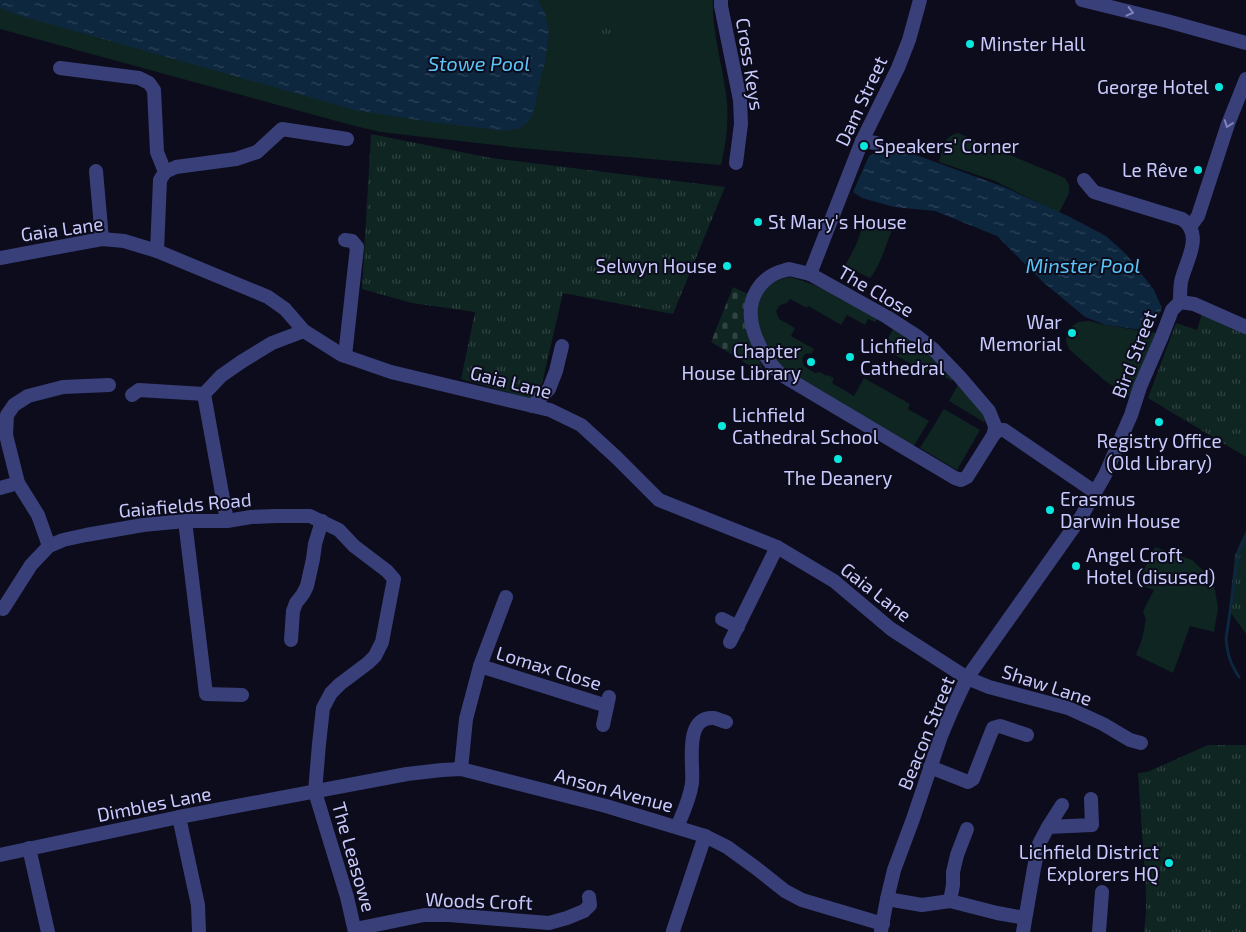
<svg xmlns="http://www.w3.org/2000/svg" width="1246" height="932" viewBox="0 0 1246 932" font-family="'Exo 2',sans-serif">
	<defs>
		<pattern id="cemetery-stones" width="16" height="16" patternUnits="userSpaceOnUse" patternTransform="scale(1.25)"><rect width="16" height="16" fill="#0f2521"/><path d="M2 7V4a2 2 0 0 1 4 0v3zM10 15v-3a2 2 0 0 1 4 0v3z" fill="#314342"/></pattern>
		<pattern id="park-tufts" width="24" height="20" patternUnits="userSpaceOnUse" patternTransform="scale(1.25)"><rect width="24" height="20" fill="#0f2521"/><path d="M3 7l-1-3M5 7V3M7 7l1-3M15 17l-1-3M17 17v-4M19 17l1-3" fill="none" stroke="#314342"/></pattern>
		<pattern id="water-ripples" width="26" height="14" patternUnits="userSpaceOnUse" patternTransform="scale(1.25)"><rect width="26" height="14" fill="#0d273e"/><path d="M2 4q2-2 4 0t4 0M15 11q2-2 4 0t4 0" fill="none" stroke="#2f455b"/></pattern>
	</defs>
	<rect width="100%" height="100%" fill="#0c0c1c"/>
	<g fill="#0f2521">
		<path d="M 0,0 L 713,0 C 712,30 721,59 725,88 C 730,114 727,140 721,165 L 520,148 L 380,132 L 351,125 L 0,29 Z"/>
		<path d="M 958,133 L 1065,178 L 1069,185 L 1069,193 L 1059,213 L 995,181 L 939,162 C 943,149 943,136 958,133 Z"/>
		<path d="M 865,220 L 892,230 C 886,245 880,266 870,278 L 845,266 L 856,245 Z"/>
		<path d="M 790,277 C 821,285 849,302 878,317 L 875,322 L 868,319 L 865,325 L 847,315 L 841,325 L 808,306 L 807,308 L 790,299 L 787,303 L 780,305 L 776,311 L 779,319 L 795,328 L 791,336 L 814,349 L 812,353 L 805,354 L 802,359 L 804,366 L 815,373 L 820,372 L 827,376 L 828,375 L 834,378 L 832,383 L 854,396 L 864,378 L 910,404 L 908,409 L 929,421 L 912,449 L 782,370 L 756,327 L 757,301 L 765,287 L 781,279 Z"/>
		<polygon points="1089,321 1106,325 1156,333 1129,397 1104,380 1069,349 1066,341 1068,329 1078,322"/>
		<polygon points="894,327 928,351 954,378 952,381 930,369 927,373 883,348"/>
		<polygon points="959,383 983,414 986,420 984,422 949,401"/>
		<polygon points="944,409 980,430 957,470 920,448"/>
		<polygon points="1155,547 1192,560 1208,575 1215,590 1218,608 1214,632 1190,626 1173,673 1136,655 1142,639 1146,620 1143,611 1154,590 1137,584"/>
	</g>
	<polygon fill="url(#cemetery-stones)" points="733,287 750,295 748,325 764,374 711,342"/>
	<g fill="url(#park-tufts)">
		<polygon points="613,17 618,38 598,43 593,23"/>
		<polygon points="371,134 491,158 725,187 673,314 563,293 538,401 461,379 475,312 412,303 362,289"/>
		<polygon points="1202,314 1246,333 1246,457 1148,398 1176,323 1197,330"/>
		<polygon points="1246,530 1246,634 1229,610 1235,555"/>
		<polygon points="1208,745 1246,745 1246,932 1144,932 1146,912 1146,892 1138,773 1147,772"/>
	</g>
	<g fill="url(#water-ripples)">
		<polygon points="0,0 538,0 545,13 549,34 545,62 540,80 534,112 528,122 520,128 506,131 430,122 355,110 18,15 0,8"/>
		<polygon points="881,151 892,151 916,155 1004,187 1068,216 1106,236 1126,254 1154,290 1162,308 1151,331 1106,325 1085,317 1043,282 997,236 935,211 894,207 862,198 853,192 869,156"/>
	</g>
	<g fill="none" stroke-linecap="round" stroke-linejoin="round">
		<path stroke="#0d273e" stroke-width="3" d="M 1239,677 C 1230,663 1228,656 1226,639 L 1239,550 L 1246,536"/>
		<g stroke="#393f79" stroke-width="14">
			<polyline points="721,0 721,6 740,100 741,124 736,163"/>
			<polyline points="1082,0 1167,21 1246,43"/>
			<polyline points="60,68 139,78 149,83 154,90 157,152 165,172"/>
			<polyline points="862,141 876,143"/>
			<polyline points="96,171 102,239"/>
			<polyline points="1190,227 1198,216 1228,124 1246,79"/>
			<polyline points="157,251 160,180 165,172 176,167 236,159 257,152 282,129 347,139"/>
			<polyline points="0,258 102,239 124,241 157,251 268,297 285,309 304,331 342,355 391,372 550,410 581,425 616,457 659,500 777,547 834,581 891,629 967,678 989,687 1068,708 1103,724 1130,740 1141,743"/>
			<path d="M 789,269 L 810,274 L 887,317 L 918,337 L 934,350 L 959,376 L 989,411 L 995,426 L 994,434 L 967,477 L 961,480 L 955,478 L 780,374 C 761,355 740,317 757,290 C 760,285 766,279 771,276 C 776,272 783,271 789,269 Z"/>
			<polyline points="810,274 862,141 898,68 909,40 920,0"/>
			<polyline points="1180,302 1194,304 1246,327"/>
			<polyline points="345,356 357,247 352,241 345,240"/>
			<polyline points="132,395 139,390 204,394"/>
			<polyline points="532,406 549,389 556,371 562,346"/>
			<polyline points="994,434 999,430 1004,430 1095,492"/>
			<polyline points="0,488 18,483"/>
			<polyline points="185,521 206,694 242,695"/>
			<polyline points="227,521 204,394 221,376 241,362 272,343 304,331"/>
			<polyline points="49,546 38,515 18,483 6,435 7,415 14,405 28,396 63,387 109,385"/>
			<polyline points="3,609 31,565 49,546 63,540 86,535 143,525 185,521 227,521 251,517 276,516 310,516 339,530 354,546 387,571 394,579 382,642 375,656 368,663 340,684 331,693 323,708 319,744 315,792 347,897 355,932"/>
			<polyline points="722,619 738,627"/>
			<polyline points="291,640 293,611 296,603 303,594 307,586 313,559 315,544 322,521"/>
			<polyline points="730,642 777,547"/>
			<polyline points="480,666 607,706"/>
			<polyline points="603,725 609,697"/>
			<polyline points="930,767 968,782 973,779 993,728 1000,726 1027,735"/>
			<polyline points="461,769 466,719 480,666 506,597"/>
			<polyline points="179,817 198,905 199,932"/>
			<path d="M 677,827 C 683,813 690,799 692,783 C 694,765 683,716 714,718 C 718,719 722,721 726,722"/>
			<polyline points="1048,827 1092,825 1091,799"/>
			<polyline points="29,848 48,932"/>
			<polyline points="0,855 179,817 407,774 442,770 461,769 606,806 705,836 727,847 756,868 785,891 802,900 883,924"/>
			<polyline points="887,899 922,905 950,901 997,913 1025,918"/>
			<polyline points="950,901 953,885 953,872 957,855 967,829"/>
			<polyline points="355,929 424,915 449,915 549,923 567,918 584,911 590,905 589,897"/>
			<polyline points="673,931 705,836"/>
			<path d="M 881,931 L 887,899 L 894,870 L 913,819 L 941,736 L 952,710 L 967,678 L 1081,517 L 1105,475 L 1131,415 L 1140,387 L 1162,336 L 1172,310 L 1180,302 C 1180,295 1180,289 1181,282 C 1185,262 1205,235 1182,219 L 1094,192 L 1084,180"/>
			<polyline points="1023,932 1034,868 1039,844 1048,827 1062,805"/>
			<polyline points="1099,932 1102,892"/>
		</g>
	</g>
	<defs><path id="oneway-chevron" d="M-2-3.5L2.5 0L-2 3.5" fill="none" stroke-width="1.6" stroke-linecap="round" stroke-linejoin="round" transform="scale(1.25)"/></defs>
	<g stroke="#8184bb">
		<use href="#oneway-chevron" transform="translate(1130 12) rotate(14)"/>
		<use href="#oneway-chevron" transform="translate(1228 124) rotate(110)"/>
	</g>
	<g fill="#0ae7de" stroke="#0c0c1c" stroke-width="2">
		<circle cx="970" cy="44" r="5"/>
		<circle cx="1219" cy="87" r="5"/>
		<circle cx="864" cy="146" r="5"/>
		<circle cx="1198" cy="170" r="5"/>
		<circle cx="758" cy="222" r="5"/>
		<circle cx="727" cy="266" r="5"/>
		<circle cx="1072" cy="333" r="5"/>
		<circle cx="850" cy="357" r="5"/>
		<circle cx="811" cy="362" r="5"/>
		<circle cx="1159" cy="422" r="5"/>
		<circle cx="722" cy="426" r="5"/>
		<circle cx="838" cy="459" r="5"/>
		<circle cx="1050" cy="510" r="5"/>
		<circle cx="1076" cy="566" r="5"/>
		<circle cx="1169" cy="863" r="5"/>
	</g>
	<g text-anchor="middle" stroke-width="4" stroke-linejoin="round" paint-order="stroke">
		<g font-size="19" fill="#c9cafd" stroke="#0c0c1c" text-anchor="start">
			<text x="980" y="51">Minster Hall</text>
			<text x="1209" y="94" text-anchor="end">George Hotel</text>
			<text x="874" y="153">Speakers' Corner</text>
			<text x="1188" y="177" text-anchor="end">Le Rêve</text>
			<text x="768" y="229">St Mary's House</text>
			<text x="717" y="273" text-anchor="end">Selwyn House</text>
			<text x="1062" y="329" text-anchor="end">War<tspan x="1062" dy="22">Memorial</tspan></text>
			<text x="860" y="353">Lichfield<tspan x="860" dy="22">Cathedral</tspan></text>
			<text x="801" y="358" text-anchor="end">Chapter<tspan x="801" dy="22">House Library</tspan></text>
			<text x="732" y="422">Lichfield<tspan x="732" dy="22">Cathedral School</tspan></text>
			<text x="1159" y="448" text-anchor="middle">Registry Office<tspan x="1159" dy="22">(Old Library)</tspan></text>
			<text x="838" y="485" text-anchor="middle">The Deanery</text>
			<text x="1060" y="506">Erasmus<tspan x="1060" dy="22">Darwin House</tspan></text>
			<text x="1086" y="562">Angel Croft<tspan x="1086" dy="22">Hotel (disused)</tspan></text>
			<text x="1159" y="859" text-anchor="end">Lichfield District<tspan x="1159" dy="22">Explorers HQ</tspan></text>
		</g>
		<g font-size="19" fill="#c9cafd" stroke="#0c0c1c">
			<text transform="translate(750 64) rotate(81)" y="7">Cross Keys</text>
			<text transform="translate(861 101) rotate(-65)" y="7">Dam Street</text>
			<text transform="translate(62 229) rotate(-8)" y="7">Gaia Lane</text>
			<text transform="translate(876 291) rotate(30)" y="7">The Close</text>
			<text transform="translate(1134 354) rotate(-69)" y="7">Bird Street</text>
			<text transform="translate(511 382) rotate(14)" y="7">Gaia Lane</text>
			<text transform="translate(185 505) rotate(-5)" y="7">Gaiafields Road</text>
			<text transform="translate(876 592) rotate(38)" y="7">Gaia Lane</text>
			<text transform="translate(549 668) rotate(17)" y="7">Lomax Close</text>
			<text transform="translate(1047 685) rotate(18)" y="7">Shaw Lane</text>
			<text transform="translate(926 733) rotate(-68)" y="7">Beacon Street</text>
			<text transform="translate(614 790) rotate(15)" y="7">Anson Avenue</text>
			<text transform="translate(154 804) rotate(-11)" y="7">Dimbles Lane</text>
			<text transform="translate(354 857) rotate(74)" y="7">The Leasowe</text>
			<text transform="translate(479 901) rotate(2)" y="7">Woods Croft</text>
		</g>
		<g font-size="20" font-style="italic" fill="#5cc5f8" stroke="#0c0c1c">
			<text x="479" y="71">Stowe Pool</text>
			<text x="1083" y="273">Minster Pool</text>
		</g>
	</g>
</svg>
